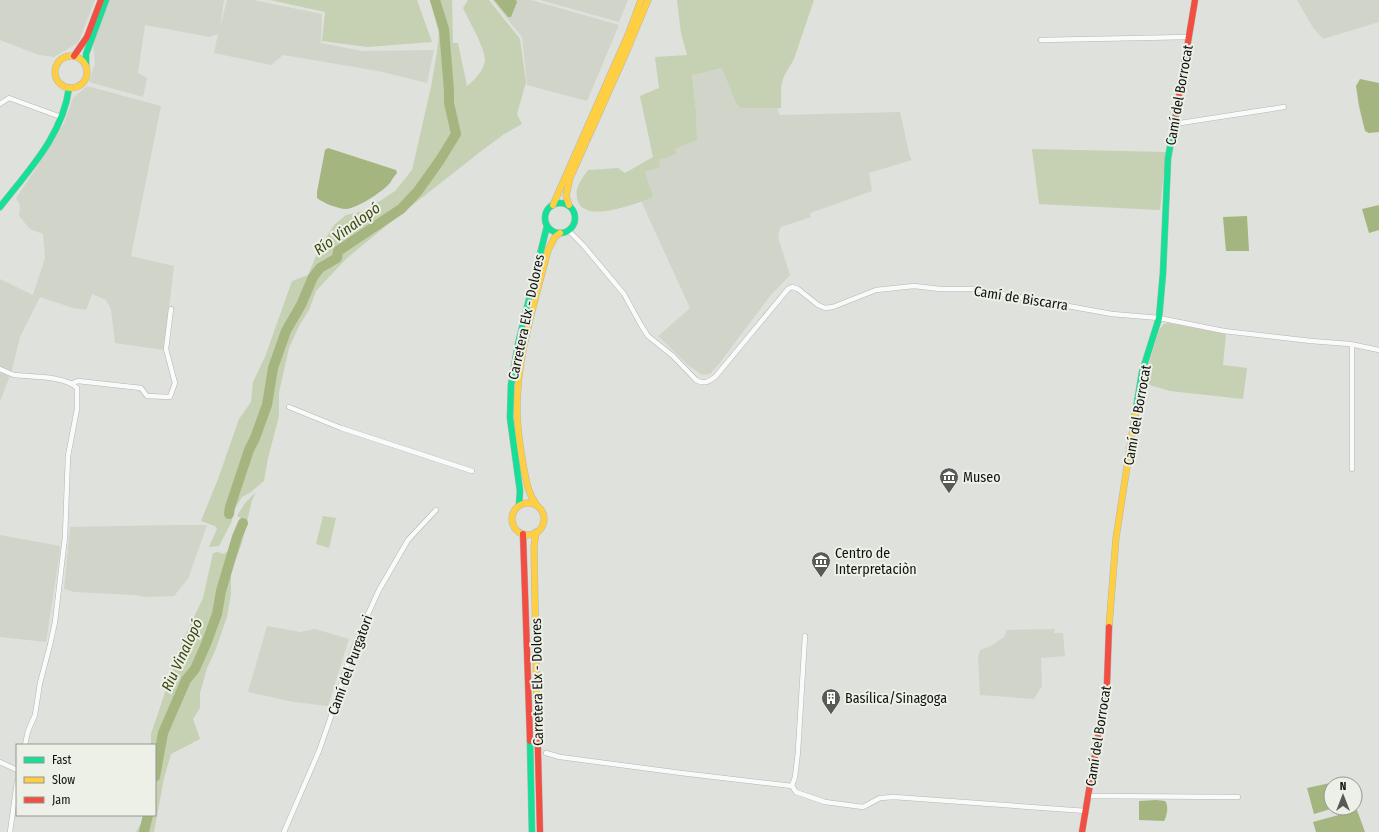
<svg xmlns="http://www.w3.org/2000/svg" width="1379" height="832" viewBox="0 0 1379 832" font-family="'Fira Sans Condensed',sans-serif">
	<rect width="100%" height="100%" fill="#dfe1dc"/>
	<g fill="#d0d4c9">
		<polygon points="0,0 95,0 78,43 54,57 39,55 0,40"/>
		<polygon points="109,0 224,0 220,28 227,0 253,0 322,14 321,43 362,51 434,50 427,83 378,71 283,55 271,65 214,53 218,34 210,37 145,25 138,73 147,78 143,97 89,82 95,63 93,44"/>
		<polygon points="492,0 531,0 619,25 587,101 527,85 522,37"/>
		<polygon points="540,0 628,0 619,22"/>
		<polygon points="1297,0 1379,0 1379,22 1323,39 1312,26"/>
		<polygon points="723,68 736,103 777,108 780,115 900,112 910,157 912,160 869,173 872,191 810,213 811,217 781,227 779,231 778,237 790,275 770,296 719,364 710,374 702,375 688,365 658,336 690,308 641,201 652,197 645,172 660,167 658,160 677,154 675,149 697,140 696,111 692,75 707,72"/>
		<polygon points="87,86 161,106 131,256 174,266 164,350 115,343 111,309 106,300 92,294 86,310 73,308 40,297 20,337 12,370 0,402 0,279 33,295 45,258 43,234 30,229 19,216 20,205 16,198 37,167 64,123 73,98"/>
		<polygon points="177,525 207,525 188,579 174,596 144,597 135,595 74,592 64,589 70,527"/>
		<polygon points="0,535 60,546 60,551 46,642 0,637"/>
		<polygon points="267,626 300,632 315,629 349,639 328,706 294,702 248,692"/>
		<polygon points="1055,629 1054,633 1063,633 1065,656 1041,658 1042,686 1034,699 980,695 978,657 980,650 991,646 1004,637 1007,630"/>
	</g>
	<g fill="#c6d0b2">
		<polygon points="270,0 417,0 432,42 367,47 322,41 325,12"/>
		<path d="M 430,0 L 452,0 L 453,43 L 458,43 L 467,86 C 475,80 484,70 485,60 C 486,50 468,19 463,8 L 468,0 L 489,0 L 520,39 L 526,82 L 517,114 L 522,124 L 504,134 L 480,152 L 386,226 L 347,258 L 316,291 L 309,310 L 299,326 L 289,348 L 279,392 L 279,416 L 268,458 L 264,481 L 251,492 L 242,497 L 233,512 L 232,521 L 219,546 L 209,547 L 217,529 L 215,526 L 201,521 L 218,479 L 239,419 L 251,402 L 253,382 L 265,357 L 292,281 L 308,275 L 319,249 L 334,225 L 346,215 L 365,211 L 395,191 L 412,170 L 431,87 L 437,52 L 439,34 Z"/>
		<path d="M 677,0 L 814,0 L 794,59 L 784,76 L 781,87 L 781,108 L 741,108 L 736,103 L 722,68 L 707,72 L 692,75 L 696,111 L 697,140 L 675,149 L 677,154 L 659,160 L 660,167 L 645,172 L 653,197 C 637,203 591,222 579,204 C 577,200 576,193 577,189 C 579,182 584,176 588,170 L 618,168 L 625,173 L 653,157 L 640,96 L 659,88 L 655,57 L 687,55 L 681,33 Z"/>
		<polygon points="1032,149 1166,152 1160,210 1039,204"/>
		<polygon points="1168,323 1226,334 1223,365 1247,368 1243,399 1170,391 1143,383 1159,330 1164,324"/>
		<polygon points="256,492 252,500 242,543 231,572 231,594 227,617 215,651 207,668 200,693 200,708 193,719 200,739 171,754 164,778 154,832 136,832 146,815 155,815 155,745 151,745 151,734 182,642 203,598 213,553 218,552 223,554 228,551 243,519 237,516 245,503"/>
		<polygon points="323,516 336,518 329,548 316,544"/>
	</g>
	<g fill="#a4b57f">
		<polygon points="494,0 516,0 517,2 511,17 508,17"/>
		<polygon points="1360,79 1379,83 1379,132 1369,133 1365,131 1359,106 1356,86"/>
		<path d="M 328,148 L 396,170 L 397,173 C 394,176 392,180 390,183 C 382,192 358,208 346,209 C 339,209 323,203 317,198 L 317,192 L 325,150 Z"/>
		<polygon points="1379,205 1379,230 1369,233 1362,209"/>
		<polygon points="1247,216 1249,251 1226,251 1223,217"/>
		<polygon points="1344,780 1346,784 1331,784 1331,808 1334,808 1314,814 1307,788"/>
		<path d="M 1156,800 L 1165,801 C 1169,806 1167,816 1164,821 L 1139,820 L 1139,801 Z"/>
		<polygon points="1357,810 1365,832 1316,832 1313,822"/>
	</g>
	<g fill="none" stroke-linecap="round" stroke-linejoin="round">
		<g stroke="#a4b57f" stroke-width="10">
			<polyline points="229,514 230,507 249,450 255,438 267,405 273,368 286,331 301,305 313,277 320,268 337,258 338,251 401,209 418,191 440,160 456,134 449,103 449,91 444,29 435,0"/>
			<polyline points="155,777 163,733 186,680 195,669 206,644 217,614 221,591 237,537 243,523"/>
			<polyline points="144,832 148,815"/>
		</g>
		<defs>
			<g id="street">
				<polyline points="1041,40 1189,37"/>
				<polyline points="0,104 9,98 61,117"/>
				<polyline points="1174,124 1284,107"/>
				<path d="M 569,231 L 583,245 L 624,294 L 641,325 L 648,336 L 673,356 L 696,380 C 704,385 710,381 716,376 L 788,289 L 792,287 L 798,289 L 818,305 L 825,308 L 833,307 L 876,290 L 914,286 L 940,289 L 974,289 L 1112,314 L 1159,318 L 1224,331 L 1311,341 L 1350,344 L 1379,350"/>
				<polyline points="1352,345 1352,469"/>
				<path d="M 0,369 C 5,371 10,374 15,375 C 31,377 66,376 77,388 L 77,409 L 68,456 L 65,537 L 55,622 L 50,645 L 40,683 L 35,715 L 28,731 L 25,745"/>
				<polyline points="73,383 78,381 141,388 147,396 170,397 175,383 166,349 171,309"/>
				<polyline points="289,407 341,428 472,471"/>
				<polyline points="798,751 805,636"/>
				<polyline points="546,753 560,757 681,773 792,786 795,777 798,752"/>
				<polyline points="0,762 17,770"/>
				<polyline points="792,786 796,792 825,802 863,807 880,798 894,797 1086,811"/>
				<polyline points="1088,796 1238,797"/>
				<polyline points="10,832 17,782"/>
				<polyline points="284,832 319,751 336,702 347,666 363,625 379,590 408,540 436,510"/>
			</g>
			<g id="fast">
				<polyline points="86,64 86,54 106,0"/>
				<circle cx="560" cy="218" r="15"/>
				<path d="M 0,207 C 28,171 63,135 69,88"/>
				<polyline points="1135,415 1142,372 1159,318 1163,273 1168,158 1176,114"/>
				<polyline points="519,505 520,491 510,418 511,385 518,344 547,226"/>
				<polyline points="530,741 532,832"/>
			</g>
			<g id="slow">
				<circle cx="71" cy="72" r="16"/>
				<polyline points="553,205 628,35 641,0"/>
				<polyline points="569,205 566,196 570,178 626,53 648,0"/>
				<circle cx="528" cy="519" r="16"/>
				<path d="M 536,504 C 527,492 526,478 523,464 C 520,446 517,427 517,409 C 517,355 535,302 548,250 L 555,237 L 560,233"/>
				<polyline points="536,532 534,547 537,713"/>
				<polyline points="1109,627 1116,538 1135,415"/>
			</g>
			<g id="jam">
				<polyline points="74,56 87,37 101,0"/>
				<polyline points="1176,114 1195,0"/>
				<polyline points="523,534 530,741"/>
				<polyline points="537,713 540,832"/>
				<polyline points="1082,832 1107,683 1109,627"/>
			</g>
		</defs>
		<use href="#street" stroke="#b5b6b2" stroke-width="5.5"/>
		<use href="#fast" stroke="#b5b6b2" stroke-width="7"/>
		<use href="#slow" stroke="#b5b6b2" stroke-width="7"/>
		<use href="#jam" stroke="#b5b6b2" stroke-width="7"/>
		<use href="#street" stroke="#fafafa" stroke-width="4.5"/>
		<use href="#fast" stroke="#16e098" stroke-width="6"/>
		<use href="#slow" stroke="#ffcf43" stroke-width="6"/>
		<use href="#jam" stroke="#f24e42" stroke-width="6"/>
	</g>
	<defs>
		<symbol id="museum-pin" viewBox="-11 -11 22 30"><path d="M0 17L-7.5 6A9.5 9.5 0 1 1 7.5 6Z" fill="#585a56" stroke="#edf0e7"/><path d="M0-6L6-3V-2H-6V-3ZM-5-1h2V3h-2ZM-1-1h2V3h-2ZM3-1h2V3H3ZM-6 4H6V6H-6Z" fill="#fff"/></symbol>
		<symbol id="building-pin" viewBox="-11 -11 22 30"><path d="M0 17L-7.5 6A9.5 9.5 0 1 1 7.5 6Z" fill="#585a56" stroke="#edf0e7"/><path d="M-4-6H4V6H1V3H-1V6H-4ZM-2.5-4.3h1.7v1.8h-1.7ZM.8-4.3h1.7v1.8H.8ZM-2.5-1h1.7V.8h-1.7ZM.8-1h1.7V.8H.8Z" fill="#fff"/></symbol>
	</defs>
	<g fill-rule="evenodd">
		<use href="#museum-pin" x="938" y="466" width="22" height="30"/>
		<use href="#museum-pin" x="810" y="550" width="22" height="30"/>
		<use href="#building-pin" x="820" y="687" width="22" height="30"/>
	</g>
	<g text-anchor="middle" stroke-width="4" stroke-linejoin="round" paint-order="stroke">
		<g font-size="14" fill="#10110e" stroke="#edf0e7">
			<text transform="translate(1179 95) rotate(-80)" y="5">Camí del Borrocat</text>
			<text transform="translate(1021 298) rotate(9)" y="5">Camí de Biscarra</text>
			<text transform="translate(526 317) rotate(-78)" y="5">Carretera Elx - Dolores</text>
			<text transform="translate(1137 415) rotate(-80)" y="5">Camí del Borrocat</text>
			<text transform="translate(350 665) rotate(-70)" y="5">Camí del Purgatori</text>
			<text transform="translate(537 682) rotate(-91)" y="5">Carretera Elx - Dolores</text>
			<text transform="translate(1098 736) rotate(-81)" y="5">Camí del Borrocat</text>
		</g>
		<g font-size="14" fill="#10110e" stroke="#edf0e7" text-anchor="start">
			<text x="963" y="482">Museo</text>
			<text x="835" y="558">Centro de<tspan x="835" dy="16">Interpretaciòn</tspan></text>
			<text x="845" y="703">Basílica/Sinagoga</text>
		</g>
		<g font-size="15" font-style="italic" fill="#38470f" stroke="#edf0e7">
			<text transform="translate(347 229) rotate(-36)" y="5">Río Vinalopó</text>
			<text transform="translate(182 655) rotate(-65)" y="5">Riu Vinalopó</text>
		</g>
	</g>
	<rect x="16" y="744" width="140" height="72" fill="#edf0e7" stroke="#959790"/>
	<rect x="24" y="757" width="20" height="6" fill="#16e098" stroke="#959790"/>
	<text x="52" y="764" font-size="12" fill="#10110e">Fast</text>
	<rect x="24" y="777" width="20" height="6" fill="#ffcf43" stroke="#959790"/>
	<text x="52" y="784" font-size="12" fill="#10110e">Slow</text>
	<rect x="24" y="797" width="20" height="6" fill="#f24e42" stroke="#959790"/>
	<text x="52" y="804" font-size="12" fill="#10110e">Jam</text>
	<g transform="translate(1343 796)"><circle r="19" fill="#edf0e7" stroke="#959790"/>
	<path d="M0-3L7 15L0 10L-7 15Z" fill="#585a56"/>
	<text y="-6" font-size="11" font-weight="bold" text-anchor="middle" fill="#10110e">N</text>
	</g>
</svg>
